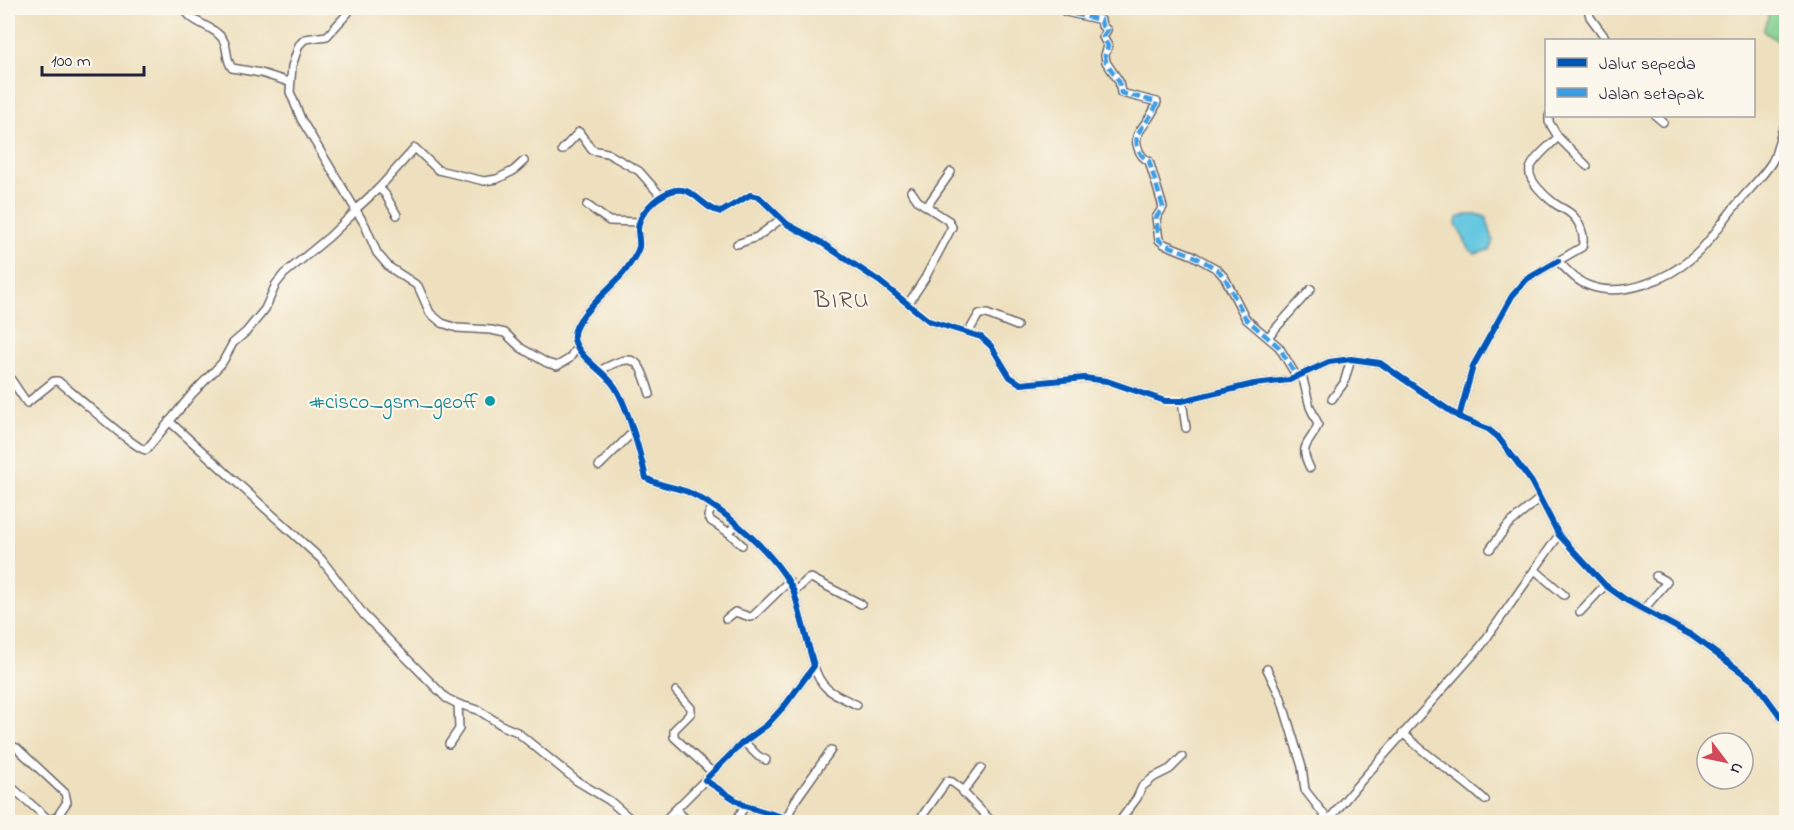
<svg xmlns="http://www.w3.org/2000/svg" width="1794" height="830" viewBox="0 0 1794 830" font-family="'Indie Flower',sans-serif">
	<rect width="100%" height="100%" fill="#fbf7ec"/>
	<filter id="ink" filterUnits="userSpaceOnUse"><feTurbulence type="fractalNoise" baseFrequency=".0167" numOctaves="2"/><feDisplacementMap in="SourceGraphic" scale="12" xChannelSelector="R" yChannelSelector="G"/><feConvolveMatrix kernelMatrix="1 2 1 2 8 2 1 2 1" color-interpolation-filters="sRGB"/></filter>
	<filter id="wash" filterUnits="userSpaceOnUse"><feTurbulence type="fractalNoise" baseFrequency=".008" numOctaves="4" result="noise"/><feDisplacementMap in="SourceGraphic" scale="24" xChannelSelector="R" yChannelSelector="G"/><feGaussianBlur stdDeviation="1.35" result="paint"/><feColorMatrix in="noise" values="0 0 0 0 0 0 0 0 0 0 0 0 0 0 0 0 0 1.4 0 .05"/><feComposite in="paint" operator="in"/></filter>
	<g filter="url(#wash)">
		<rect width="100%" height="100%" fill="#eee0be"/>
		<polygon fill="#82d090" stroke="#527966" stroke-width="1.5" points="1769,8 1786,8 1786,46 1763,31 1768,17"/>
		<polygon fill="#63c7e0" stroke="#42748e" stroke-width="1.5" points="1467,215 1480,215 1486,217 1493,240 1490,250 1475,254 1470,250 1456,224 1457,218"/>
	</g>
	<g filter="url(#ink)">
		<g fill="none" stroke-linecap="round" stroke-linejoin="round">
			<defs>
				<g id="minor">
					<path d="M 185,8 C 188,21 209,25 218,34 C 230,43 224,58 232,68 L 261,73 L 289,82"/>
					<polyline points="348,8 348,13 327,36 305,39 299,45 292,66 290,92 301,119 365,225 377,253 389,267 418,286 430,313 442,323 457,328 491,330 505,333 521,348 547,363 557,366 569,359 577,347"/>
					<path d="M 1064,8 L 1063,10 L 1066,12 L 1101,20 L 1102,26 L 1107,30 L 1103,37 L 1108,46 L 1105,55 L 1106,62 L 1119,81 L 1121,93 L 1157,102 C 1154,114 1146,121 1139,132 C 1133,141 1139,157 1149,161 L 1163,207 L 1156,218 L 1159,240 L 1164,244 L 1192,255 L 1217,269 L 1225,278 L 1246,319 L 1279,347 L 1297,377"/>
					<polyline points="1588,8 1590,17 1607,40"/>
					<path d="M 1549,116 L 1549,122 L 1558,137 C 1550,146 1534,157 1530,169 C 1527,180 1546,197 1554,203 C 1559,207 1565,209 1570,213 C 1579,220 1586,236 1582,247 L 1558,261 C 1568,271 1577,282 1590,286 C 1623,298 1668,279 1693,257 C 1710,243 1722,221 1737,204 C 1748,190 1762,178 1772,162 C 1779,150 1778,135 1786,124"/>
					<polyline points="1656,116 1663,122"/>
					<polyline points="1558,137 1587,166"/>
					<polyline points="562,150 579,132 592,150 607,153 639,171 661,196"/>
					<polyline points="379,188 415,148 438,170 484,181 497,179 513,171 524,161"/>
					<polyline points="587,205 609,221 639,222"/>
					<polyline points="927,206 951,172"/>
					<polyline points="355,210 379,188 385,194 397,215"/>
					<polyline points="737,244 757,237 781,219"/>
					<polyline points="1558,261 1527,279 1512,296 1473,366 1459,417 1488,429 1498,437 1531,481 1559,535 1605,585 1626,600 1691,635 1755,682 1786,724"/>
					<polyline points="908,304 925,278 952,227 949,221 918,201 911,191"/>
					<polyline points="968,333 979,314 987,314 1017,326"/>
					<polyline points="1268,337 1311,289"/>
					<path d="M 601,370 C 636,351 639,359 650,394"/>
					<path d="M 8,375 L 27,403 L 54,381 L 58,381 C 73,392 134,449 146,450 L 192,394 L 222,363 L 233,343 L 246,332 L 265,309 L 276,284 L 284,274 L 329,237 L 356,211"/>
					<path d="M 1302,375 L 1310,407 L 1318,424 C 1311,445 1297,443 1310,468"/>
					<polyline points="1332,399 1344,383 1351,359"/>
					<polyline points="1182,401 1186,428"/>
					<polyline points="169,421 321,559 364,615 446,698 458,704 478,710 503,726 517,732 577,781 610,801 634,822"/>
					<polyline points="599,466 633,432"/>
					<polyline points="712,507 708,516 711,521 728,532 737,525"/>
					<polyline points="728,532 742,545"/>
					<polyline points="1490,549 1508,525 1539,499"/>
					<polyline points="1535,570 1564,595"/>
					<polyline points="794,592 808,579 811,578 861,604"/>
					<polyline points="1644,609 1667,582 1656,576"/>
					<polyline points="1580,612 1605,585"/>
					<polyline points="726,619 735,612 750,617 753,616 789,581"/>
					<path d="M 814,666 C 821,691 835,694 857,705"/>
					<polyline points="1267,669 1281,698 1302,767 1305,790 1329,821"/>
					<polyline points="676,691 691,708 691,713 674,730 674,737 712,772"/>
					<path d="M 1403,733 C 1429,759 1459,775 1485,800"/>
					<polyline points="744,742 758,756 766,760"/>
					<polyline points="449,744 459,729 458,704"/>
					<polyline points="8,749 14,747 17,748 65,793 67,802 57,817 49,820 8,784"/>
					<polyline points="981,768 963,792 992,822"/>
					<polyline points="8,799 15,791"/>
					<polyline points="676,810 689,822"/>
					<polyline points="8,819 9,822"/>
					<polyline points="790,820 788,815 795,801 831,750"/>
					<polyline points="663,822 705,780"/>
					<polyline points="735,822 745,806"/>
					<path d="M 799,822 L 745,806 L 705,780 L 741,744 L 767,725 L 786,704 L 814,666 L 794,592 C 777,555 726,510 690,493 C 676,487 659,486 646,478 C 640,453 628,407 615,387 C 604,370 579,359 574,339 C 570,319 614,286 625,271 C 630,264 637,255 639,247 C 640,242 638,235 638,229 C 639,213 655,198 669,192 C 693,182 701,209 721,212 L 750,195 L 759,197 L 787,224 L 822,243 L 879,281 L 929,321 L 981,337 L 991,346 L 1010,377 L 1021,384 L 1084,378 L 1107,381 L 1165,401 L 1182,401 L 1254,384 L 1289,380 L 1329,362 L 1351,359 L 1380,363 L 1459,417"/>
					<polyline points="918,822 947,781 952,782 963,790"/>
					<polyline points="1119,822 1137,798 1142,787 1154,777 1170,769 1182,757"/>
					<polyline points="1327,822 1354,789 1481,646 1559,535"/>
				</g>
			</defs>
			<use href="#minor" stroke="#696469" stroke-width="10"/>
			<use href="#minor" stroke="#fff" stroke-width="7"/>
			<path stroke="#3c9ce2" stroke-width="4.5" stroke-dasharray="9 4.5" stroke-linecap="butt" d="M 1064,8 L 1063,10 L 1066,12 L 1101,20 L 1102,26 L 1107,30 L 1103,37 L 1108,46 L 1105,55 L 1106,62 L 1119,81 L 1121,93 L 1157,102 C 1154,114 1146,121 1139,132 C 1133,141 1139,157 1149,161 L 1163,207 L 1156,218 L 1159,240 L 1164,244 L 1192,255 L 1217,269 L 1225,278 L 1246,319 L 1279,347 L 1297,377"/>
			<defs>
				<g id="cycleway">
					<polyline points="1558,261 1527,279 1512,296 1473,366 1459,417 1488,429 1498,437 1531,481 1559,535 1605,585 1626,600 1691,635 1755,682 1786,724"/>
					<path d="M 799,822 L 745,806 L 705,780 L 741,744 L 767,725 L 786,704 L 814,666 L 794,592 C 777,555 726,510 690,493 C 676,487 659,486 646,478 C 640,453 628,407 615,387 C 604,370 579,359 574,339 C 570,319 614,286 625,271 C 630,264 637,255 639,247 C 640,242 638,235 638,229 C 639,213 655,198 669,192 C 693,182 701,209 721,212 L 750,195 L 759,197 L 787,224 L 822,243 L 879,281 L 929,321 L 981,337 L 991,346 L 1010,377 L 1021,384 L 1084,378 L 1107,381 L 1165,401 L 1182,401 L 1254,384 L 1289,380 L 1329,362 L 1351,359 L 1380,363 L 1459,417"/>
				</g>
			</defs>
			<use href="#cycleway" stroke="#fbf7ec" stroke-width="10"/>
			<use href="#cycleway" stroke="#0057b8" stroke-width="6"/>
		</g>
	</g>
	<circle fill="#0f9aa8" stroke="#fbf7ec" stroke-width="2" cx="490" cy="401" r="6"/>
	<g text-anchor="middle" stroke-width="4.5" stroke-linejoin="round" paint-order="stroke">
		<g font-size="21" fill="#0d838f" stroke="#fbf7ec" text-anchor="end">
			<text x="478" y="408">#cisco_gsm_geoff</text>
		</g>
		<g font-size="24" letter-spacing="1.5" fill="#67514b" stroke="#fbf7ec">
			<text x="842" y="307">BIRU</text>
		</g>
	</g>
	<rect width="1794" height="830" fill="none" stroke="#fbf7ec" stroke-width="30"/>
	<rect x="1545" y="39" width="210" height="78" fill="#fbf7ec" stroke="#a4a2a5" stroke-width="1.5"/>
	<rect x="1557" y="58" width="30" height="9" fill="#0057b8" stroke="#a4a2a5" stroke-width="1.5"/>
	<text x="1599" y="69" font-size="18" fill="#22223b">Jalur sepeda</text>
	<rect x="1557" y="88" width="30" height="9" fill="#3c9ce2" stroke="#a4a2a5" stroke-width="1.5"/>
	<text x="1599" y="99" font-size="18" fill="#22223b">Jalan setapak</text>
	<g transform="translate(1725 761) rotate(122)"><circle r="28" fill="#fbf7ec" stroke="#a4a2a5" stroke-width="1.5"/>
	<path d="M0-4.5L10 22L0 15L-10 22Z" fill="#d1495b"/>
	<text y="-9" font-size="16" font-weight="bold" text-anchor="middle" fill="#22223b">U</text>
	</g>
	<path d="M42 66v9h102v-9" fill="none" stroke="#22223b" stroke-width="3"/>
	<text x="51" y="66" font-size="18" fill="#22223b" stroke="#fbf7ec" stroke-width="4.5" paint-order="stroke">100 m</text>
</svg>
